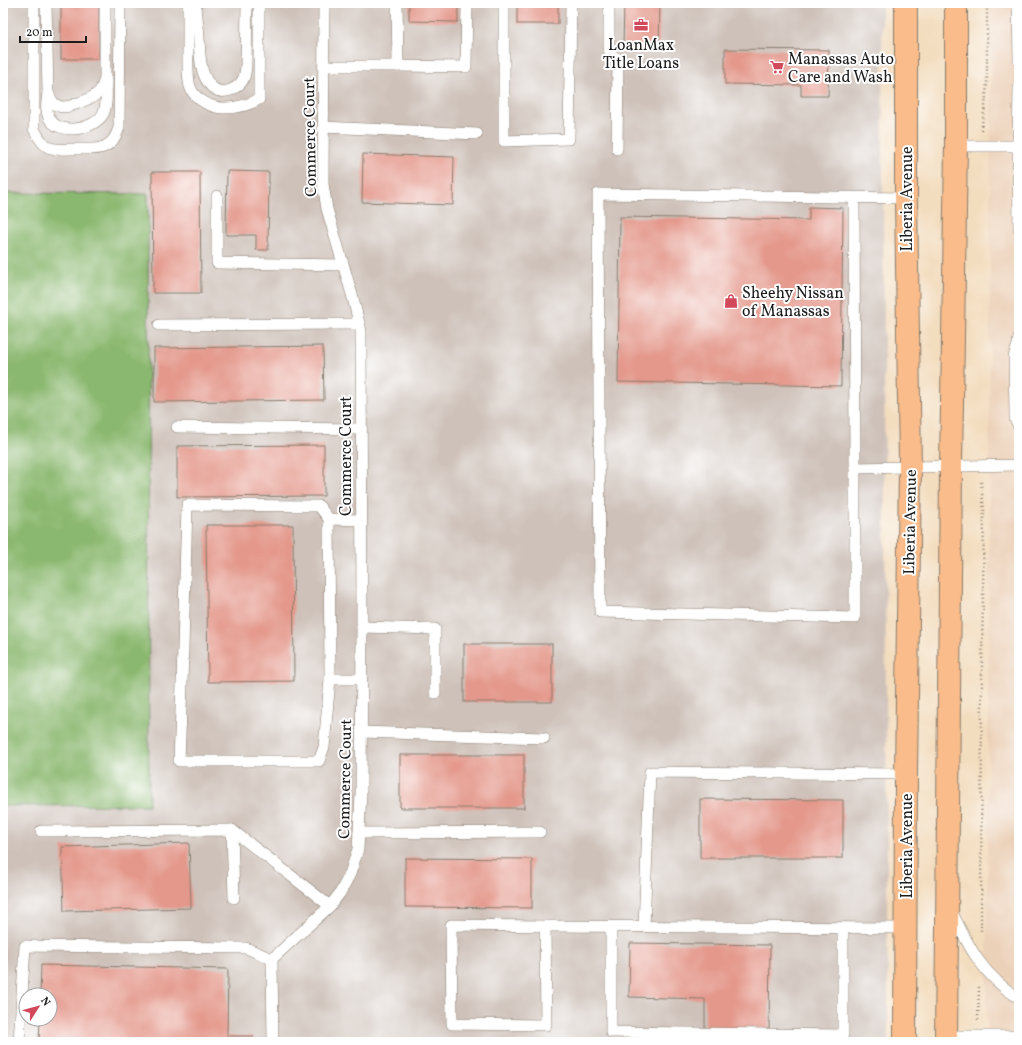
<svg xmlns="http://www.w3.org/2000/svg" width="1022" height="1045" viewBox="0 0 1022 1045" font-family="Vollkorn,serif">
	<rect width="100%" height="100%" fill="#fff"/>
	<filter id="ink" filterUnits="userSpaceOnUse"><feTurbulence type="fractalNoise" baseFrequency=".025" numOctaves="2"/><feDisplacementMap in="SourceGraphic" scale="8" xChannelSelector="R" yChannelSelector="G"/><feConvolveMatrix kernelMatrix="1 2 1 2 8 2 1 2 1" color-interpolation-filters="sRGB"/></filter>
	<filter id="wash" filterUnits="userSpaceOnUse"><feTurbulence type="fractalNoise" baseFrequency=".012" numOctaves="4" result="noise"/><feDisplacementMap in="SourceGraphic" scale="16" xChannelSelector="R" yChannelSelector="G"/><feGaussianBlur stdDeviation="0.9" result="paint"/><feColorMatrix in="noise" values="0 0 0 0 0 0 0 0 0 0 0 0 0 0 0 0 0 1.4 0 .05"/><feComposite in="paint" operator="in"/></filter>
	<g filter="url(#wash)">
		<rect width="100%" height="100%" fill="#f3ddbf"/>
		<polygon fill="#ecd1b9" points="991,3 1019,3 1019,1042 987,1042"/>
		<path fill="#cec1b9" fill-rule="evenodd" d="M 3,3 L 882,3 L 888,1042 L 3,1042 ZM 26,995 L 50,995 L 50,1019 L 26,1019 Z"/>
		<polygon fill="#8bb870" stroke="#546a46" points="3,193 148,194 149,805 3,806"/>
		<g id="blocks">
			<g fill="#e4988b">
				<rect x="61" y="3" width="38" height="56"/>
				<rect x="210" y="3" width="32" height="1"/>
				<polygon points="409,3 458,3 458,22 409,21"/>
				<rect x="517" y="3" width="41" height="21"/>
				<polygon points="624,3 660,3 659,47 623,46"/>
				<polygon points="725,49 829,50 828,96 801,96 801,85 725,84"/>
				<polygon points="363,154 454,157 453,205 362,202"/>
				<polygon points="227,171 269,172 268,250 256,250 256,235 226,235"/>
				<polygon points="152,172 200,172 201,293 153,293"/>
				<polygon points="809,207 843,208 841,386 618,382 620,217 809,220"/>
				<polygon points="323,346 324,400 154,402 154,348"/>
				<polygon points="324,445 324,496 177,497 177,446"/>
				<polygon points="206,525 293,525 294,681 208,682"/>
				<rect x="464" y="644" width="88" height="58"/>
				<rect x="400" y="755" width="124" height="53"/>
				<polygon points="700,799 843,800 843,858 700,858"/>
				<polygon points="189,843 191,908 64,911 62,847"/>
				<polygon points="405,858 532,859 532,908 405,907"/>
				<polygon points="630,943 770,945 769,1030 705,1029 705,999 629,997"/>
				<polygon points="41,965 228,969 227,1036 253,1036 253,1042 39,1042 40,1019 50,1019 50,995 40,995"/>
			</g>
		</g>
	</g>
	<g filter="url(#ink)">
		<use href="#blocks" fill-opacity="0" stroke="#887c6e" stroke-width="1"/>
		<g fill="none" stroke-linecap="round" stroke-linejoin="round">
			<defs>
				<g id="service">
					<path d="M 34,3 L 34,129 C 38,136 42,145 50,148 C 58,150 68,149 76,149 C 97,149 111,152 119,128 L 120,3"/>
					<path d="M 46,3 L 48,92 C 54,114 70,107 86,100 C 91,98 96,95 99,92 C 103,87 104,82 105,77 L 105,3"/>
					<path d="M 188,3 C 188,20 188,38 188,55 C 188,64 187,81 191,89 C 196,100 212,108 224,108 C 236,108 248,106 259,99 L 259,3"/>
					<path d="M 195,3 C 197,14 198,25 199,37 C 200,54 199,76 213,88 C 218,92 225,92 231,90 C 243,84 245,78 246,66 L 247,3"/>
					<polyline points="397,3 398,66 466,67 467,3"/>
					<polyline points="504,3 504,141 569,139 571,3"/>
					<polyline points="609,3 609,47 610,54 618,59 617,149"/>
					<polyline points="1018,3 1019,62"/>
					<polyline points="324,66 398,66"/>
					<polyline points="1019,88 1018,146 1019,229"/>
					<path d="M 48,93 C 47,101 45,110 49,118 C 59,136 94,130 103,114 C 108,104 106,90 106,80"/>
					<polyline points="323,127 477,134"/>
					<polyline points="956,146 1019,146"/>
					<polyline points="217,196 217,263 343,265"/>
					<polyline points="854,198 855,468 855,618 600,612 598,194 906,198"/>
					<polyline points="159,325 359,324"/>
					<polyline points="1019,338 1018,344 1014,357 1015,413 1015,419 1019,426"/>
					<polyline points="177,427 361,429"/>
					<polyline points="855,468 1019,465"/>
					<polyline points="329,519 319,506 187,505 182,684 179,761 319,761 324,747 330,679 329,519 361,520"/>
					<polyline points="362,627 435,629 435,693"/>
					<polyline points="330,679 361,679"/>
					<polyline points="361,732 544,738"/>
					<polyline points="232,830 234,898"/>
					<polyline points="41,831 232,830 330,906"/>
					<polyline points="359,833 540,832"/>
					<path d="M 952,912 C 969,948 984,977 1019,998"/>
					<polygon points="451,925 545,926 546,1025 452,1024"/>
					<polyline points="545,926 905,928"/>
					<polyline points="611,927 611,1032 843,1035 843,928"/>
					<polyline points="644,927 650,772 906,774"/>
					<polyline points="946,1036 1019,1036"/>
					<polyline points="19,1042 25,946 246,948 272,959"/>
					<polyline points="273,1042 272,959 330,906 340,893 350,874 358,849 361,794 362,627 361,331 353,298 327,209 323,184 324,3"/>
				</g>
				<g id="trunk">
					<polyline points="905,1042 906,774 910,467 906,198 906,3"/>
					<polyline points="946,1042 951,466 956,146 956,3"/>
				</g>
			</defs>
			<use href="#service" stroke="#887c6e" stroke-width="12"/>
			<use href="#trunk" stroke="#887c6e" stroke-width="24"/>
			<g stroke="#887c6e" stroke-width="2.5" stroke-dasharray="1 3" stroke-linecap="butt">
				<polyline points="981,130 985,107 987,84 987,3"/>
				<polyline points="981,482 984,511 982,670 981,933"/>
				<polyline points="978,1020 979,987"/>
			</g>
			<use href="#service" stroke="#fff" stroke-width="11"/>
			<use href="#trunk" stroke="#f9bc8a" stroke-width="22"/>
		</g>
	</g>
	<defs>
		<symbol id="office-bare" viewBox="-9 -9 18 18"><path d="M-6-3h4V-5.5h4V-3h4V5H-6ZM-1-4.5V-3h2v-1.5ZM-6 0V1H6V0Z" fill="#d1495b" stroke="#fff" stroke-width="2.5" paint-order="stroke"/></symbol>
		<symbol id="supermarket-bare" viewBox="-9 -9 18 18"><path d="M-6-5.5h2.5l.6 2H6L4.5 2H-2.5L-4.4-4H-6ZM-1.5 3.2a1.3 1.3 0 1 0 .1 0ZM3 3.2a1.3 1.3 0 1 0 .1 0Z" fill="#d1495b" stroke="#fff" stroke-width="2.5" paint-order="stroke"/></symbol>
		<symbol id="shop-bare" viewBox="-9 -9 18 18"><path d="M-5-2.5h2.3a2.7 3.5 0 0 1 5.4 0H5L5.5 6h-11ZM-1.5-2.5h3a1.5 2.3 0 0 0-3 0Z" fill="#d1495b" stroke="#fff" stroke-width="2.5" paint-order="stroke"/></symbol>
	</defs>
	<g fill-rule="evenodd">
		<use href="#office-bare" x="631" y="15" width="20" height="20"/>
		<use href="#supermarket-bare" x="767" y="57" width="20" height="20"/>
		<use href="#shop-bare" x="721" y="291" width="20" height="20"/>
	</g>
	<g text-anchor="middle" stroke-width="4" stroke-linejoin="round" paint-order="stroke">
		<g font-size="16" fill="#1c1c1c" stroke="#fff" text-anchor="start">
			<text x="641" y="50" text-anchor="middle">LoanMax<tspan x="641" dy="18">Title Loans</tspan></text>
			<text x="788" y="64">Manassas Auto<tspan x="788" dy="18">Care and Wash</tspan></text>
			<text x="742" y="298">Sheehy Nissan<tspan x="742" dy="18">of Manassas</tspan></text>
		</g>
		<g font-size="16" fill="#1c1c1c" stroke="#fff">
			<text transform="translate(309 137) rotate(-91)" y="6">Commerce Court</text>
			<text transform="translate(906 199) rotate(-90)" y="6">Liberia Avenue</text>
			<text transform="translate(345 456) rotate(-90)" y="6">Commerce Court</text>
			<text transform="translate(909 522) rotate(-89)" y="6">Liberia Avenue</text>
			<text transform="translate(344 779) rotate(-89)" y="6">Commerce Court</text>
			<text transform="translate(906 846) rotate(-90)" y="6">Liberia Avenue</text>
		</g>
	</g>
	<rect width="1022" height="1045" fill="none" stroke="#fff" stroke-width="16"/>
	<g transform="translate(38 1007) rotate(54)"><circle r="19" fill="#ffffff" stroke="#a4a4a4"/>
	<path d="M0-3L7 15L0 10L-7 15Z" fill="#d1495b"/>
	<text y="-6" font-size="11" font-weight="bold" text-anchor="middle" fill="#1c1c1c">N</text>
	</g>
	<path d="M20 36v6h66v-6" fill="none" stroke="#1c1c1c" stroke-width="2"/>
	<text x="26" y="36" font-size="12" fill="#1c1c1c" stroke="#ffffff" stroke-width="3" paint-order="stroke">20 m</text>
</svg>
